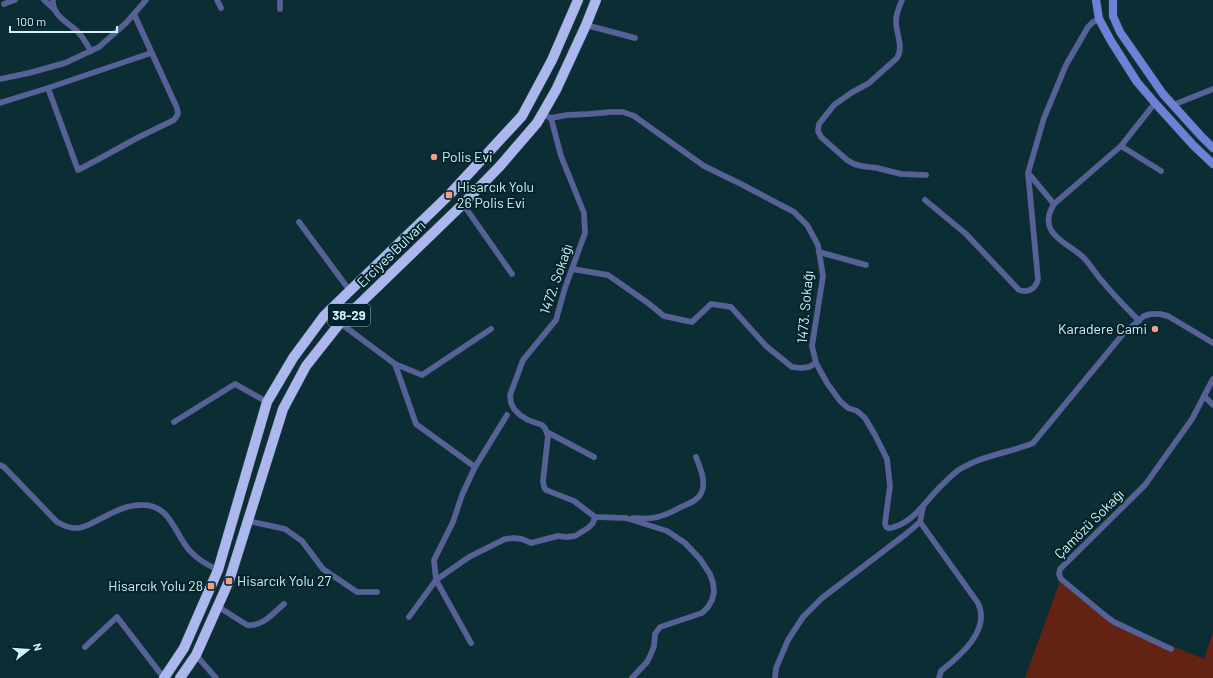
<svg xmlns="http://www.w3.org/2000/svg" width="1213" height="678" viewBox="0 0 1213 678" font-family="Barlow,sans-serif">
	<rect width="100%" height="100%" fill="#0c2d34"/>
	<polygon fill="#642212" points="1060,581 1106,619 1204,659 1213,632 1213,678 1025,678"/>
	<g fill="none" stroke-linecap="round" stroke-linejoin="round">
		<defs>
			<g id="street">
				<polyline points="44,0 54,9"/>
				<path d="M 53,0 C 52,16 68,22 78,32 C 83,37 87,45 91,51"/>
				<polyline points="217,0 221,8"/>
				<polyline points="280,0 280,9"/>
				<path d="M 902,0 C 899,7 896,14 896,21 C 896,34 904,47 897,58 L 869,83 L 851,93 L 834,105 L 819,124 L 818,131 L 821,137 L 847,160 L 854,164 L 861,166 L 877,168 L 901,174 L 926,175"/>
				<polyline points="4,4 15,0"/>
				<polyline points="586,25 635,38"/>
				<polyline points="0,79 29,73 65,63 99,47 126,23 146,0"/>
				<polyline points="48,88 78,170 97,160 139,137 174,120 178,114 177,108 134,14"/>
				<polyline points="0,103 48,88 151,53"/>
				<polyline points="1173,105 1213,89"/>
				<path d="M 542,114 L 551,118 L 567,115 L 589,114 L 611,112 L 623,112 L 634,116 L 704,166 L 741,184 L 794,212 L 807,225 L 818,245 L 823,276 L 812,346 L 816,363 L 827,383 L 840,401 L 848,408 L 857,411 L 865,418 L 875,435 L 887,459 L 890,486 L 885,523 C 886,529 889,529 894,527 C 915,521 927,499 942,485 C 947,480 954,473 960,469 C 965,466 970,464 974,462 C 993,454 1014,451 1033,443 L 1123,334 L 1144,316 L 1151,314 L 1160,314 L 1168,316 L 1213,343"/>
				<polyline points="551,118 561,156 584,213 585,233 565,288 556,320 523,360 510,395 511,403 514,409 520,415 528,420 542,425 545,428 548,436 543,481 544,487 546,490 574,501 595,517 626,518 667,531 685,543 700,559 710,574 713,583 714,592 712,600 708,607 702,613 660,627 655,634 654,646 651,654 647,662 632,678"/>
				<polyline points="1121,146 1161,171"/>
				<polyline points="1029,174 1054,204 1121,146 1155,103"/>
				<path d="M 925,200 L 966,234 L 1019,290 C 1028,293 1036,289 1038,279 L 1028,173 L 1044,118 L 1066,65 L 1088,27 L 1093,22 L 1099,19"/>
				<polyline points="463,204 512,274"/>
				<path d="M 1054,204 C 1049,212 1046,221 1051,230 C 1058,242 1074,248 1084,258 C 1091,265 1096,275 1103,282 C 1114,296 1127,308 1139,321"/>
				<polyline points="299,222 350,291"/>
				<polyline points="819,252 866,265"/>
				<polyline points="572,269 608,275 648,303 664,316 692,322 711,304 731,307 766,346 792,367 801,368 809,367 816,363"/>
				<polyline points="340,323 395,364 422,375 491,329"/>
				<polyline points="395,364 416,424 475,467"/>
				<polyline points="1204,396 1213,405"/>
				<polyline points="174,422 235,384 267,402"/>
				<polyline points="547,432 594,457"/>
				<path d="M 0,465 L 4,467 L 57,522 C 63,525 68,528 74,528 C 82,529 88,525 94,522 C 109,515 125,504 143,505 C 171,505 175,535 190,551 C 198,560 208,565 218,570"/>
				<path d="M 923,507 L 920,522 L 978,603 C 991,630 960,656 941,671 L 939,678"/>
				<path d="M 633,518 C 639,518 645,519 652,518 C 662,517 672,512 681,507 C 686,505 691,503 695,500 C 710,490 701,469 696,457"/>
				<polyline points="248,521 285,529 302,541 323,569 357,592 377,592"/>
				<path d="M 217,606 L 247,625 C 263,627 273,613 284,604"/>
				<polyline points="409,617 436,580 469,557 505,539 514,538 522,539 531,543 558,536 566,537 575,536 588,528 593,523 595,517"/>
				<polyline points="471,643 436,580 434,560 453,522 462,495 475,467 507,415"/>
				<polyline points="85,647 117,617 164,678"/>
				<polyline points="1171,649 1114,622 1107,617 1061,579 1059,574 1060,569 1145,485 1192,419 1213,379"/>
				<polyline points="196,655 216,678"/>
				<polyline points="775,678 776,668 788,640 803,617 822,598 906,534 920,522"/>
			</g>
			<g id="secondary">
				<polyline points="1096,0 1099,19 1111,41 1137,82 1155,103 1193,145 1213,164"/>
				<polyline points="1113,0 1113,16 1120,32 1163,94 1201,136 1213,148"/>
			</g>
			<g id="highway">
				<polyline points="164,678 184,648 218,570 267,402 293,358 324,316 330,310 449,195 522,116 552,60 578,0"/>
				<polyline points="180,678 196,655 229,581 283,409 306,366 340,323 463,204 500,166 537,123 556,90 586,25 596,0"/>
			</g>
		</defs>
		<use href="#street" stroke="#28484f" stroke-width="6"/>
		<use href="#secondary" stroke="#28484f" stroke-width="9"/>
		<use href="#highway" stroke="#28484f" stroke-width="11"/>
		<use href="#street" stroke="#576197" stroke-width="5.5"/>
		<use href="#secondary" stroke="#7180d7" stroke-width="8"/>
		<use href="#highway" stroke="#abb7ed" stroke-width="10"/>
	</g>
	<g fill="#f49e88" stroke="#02232a" stroke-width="1.5">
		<circle cx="434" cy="157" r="4"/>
		<rect x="445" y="191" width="8" height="8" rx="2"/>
		<circle cx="1155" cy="329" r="4"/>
		<rect x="225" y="577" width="8" height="8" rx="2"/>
		<rect x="207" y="582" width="8" height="8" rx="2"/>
	</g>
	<g text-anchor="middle" stroke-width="4" stroke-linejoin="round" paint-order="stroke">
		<rect fill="#02232a" stroke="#94b2ba" stroke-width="1" x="328" y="304" width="42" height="22" rx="3"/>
		<g font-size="13" font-weight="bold" fill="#d2f0f8">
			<text x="349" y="320">38-29</text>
		</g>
		<g font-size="14" fill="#d2f0f8" stroke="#02232a" text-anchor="start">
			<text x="442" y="162">Polis Evi</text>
			<text x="457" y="192">Hisarcık Yolu<tspan x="457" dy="16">26 Polis Evi</tspan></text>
			<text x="1147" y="334" text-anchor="end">Karadere Cami</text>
			<text x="237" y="586">Hisarcık Yolu 27</text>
			<text x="203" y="591" text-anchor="end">Hisarcık Yolu 28</text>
		</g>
		<g font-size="14" fill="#d2f0f8" stroke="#02232a">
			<text transform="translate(391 254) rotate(-44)" y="5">Erciyes Bulvarı</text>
			<text transform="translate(556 279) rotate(-71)" y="5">1472. Sokağı</text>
			<text transform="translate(805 307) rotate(-85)" y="5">1473. Sokağı</text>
			<text transform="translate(1089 524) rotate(-45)" y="5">Çamözü Sokağı</text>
		</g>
	</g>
	<g transform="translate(28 650) rotate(73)" stroke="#02232a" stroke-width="3" paint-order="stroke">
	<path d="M0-3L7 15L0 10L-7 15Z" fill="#d2f0f8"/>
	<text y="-6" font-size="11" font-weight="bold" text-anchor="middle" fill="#d2f0f8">N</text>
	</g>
	<path d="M10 26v6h107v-6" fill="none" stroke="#d2f0f8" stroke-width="2"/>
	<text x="16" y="26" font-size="12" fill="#d2f0f8" stroke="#02232a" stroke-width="3" paint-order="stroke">100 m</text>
</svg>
